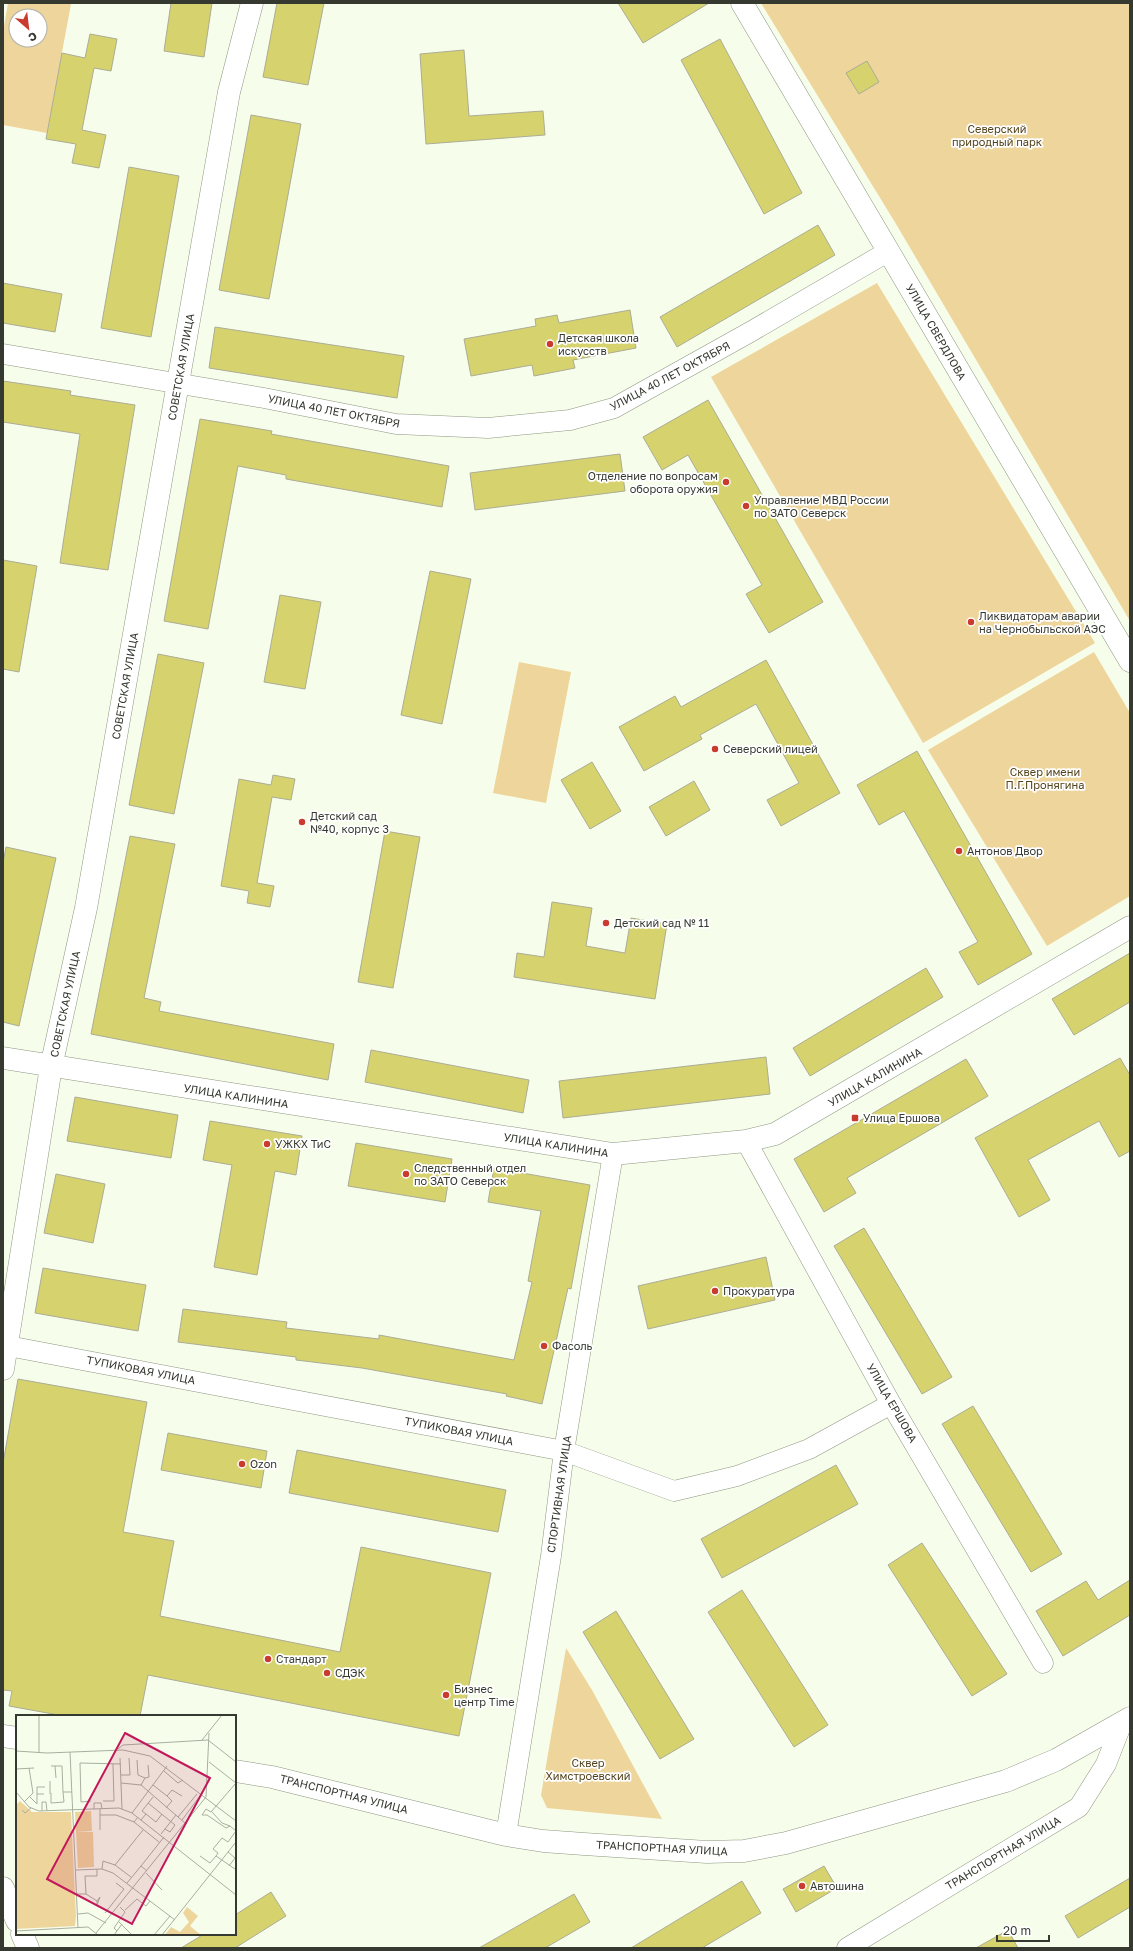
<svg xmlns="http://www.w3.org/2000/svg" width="1133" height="1951" viewBox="0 0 1133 1951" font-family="'Golos Text',sans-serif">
	<rect width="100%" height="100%" fill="#f6feeb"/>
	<g fill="#eed59b" fill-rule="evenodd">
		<path d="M 8,3 L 71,4 L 47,133 L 3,125 L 3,32 ZM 16,16 L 40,16 L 40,40 L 16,40 Z"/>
		<polygon points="761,3 1130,3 1130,621 896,224"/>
		<polygon points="877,283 1095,643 923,743 711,377"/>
		<polygon points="1094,652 1130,713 1130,896 1047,946 928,750"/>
		<polygon points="519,662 571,672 546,803 493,793"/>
		<polygon points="566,1648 592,1690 662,1819 547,1808 541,1795"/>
	</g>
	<g fill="#d6d36e" stroke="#acac95">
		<polygon points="171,3 212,3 204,57 164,51"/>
		<polygon points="277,3 324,3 308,85 263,77"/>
		<polygon points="618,3 709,3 643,43"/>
		<polygon points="90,34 117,39 111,71 94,68 82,130 106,135 99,168 72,163 76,144 46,139 62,53 85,58"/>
		<polygon points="720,39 802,193 764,214 681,60"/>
		<polygon points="464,50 469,116 543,111 545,135 426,144 420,54"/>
		<polygon points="867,61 879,82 859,94 846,73"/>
		<polygon points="251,115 301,124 269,299 219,290"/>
		<polygon points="129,167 179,176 151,337 101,328"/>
		<polygon points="818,225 835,255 677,347 660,317"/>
		<polygon points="3,283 62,294 55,332 3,323"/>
		<polygon points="630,310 636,348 573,360 575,368 534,376 532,365 471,376 464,339 536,326 535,319 557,315 559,323"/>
		<polygon points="215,327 404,356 397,398 209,368"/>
		<polygon points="3,381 71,391 70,395 135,405 108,570 60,563 80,434 3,422"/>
		<polygon points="708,400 823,602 769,633 746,594 762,585 688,455 662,470 643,437"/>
		<polygon points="200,419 272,431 271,434 449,466 442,507 286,479 286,475 238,466 208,629 164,621"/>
		<polygon points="620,454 625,491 475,510 470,473"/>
		<polygon points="3,560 37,566 19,672 3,669"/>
		<polygon points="430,571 471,579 442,724 401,715"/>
		<polygon points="280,595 321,602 305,689 264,682"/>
		<polygon points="158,654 204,663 174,814 129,805"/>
		<polygon points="766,660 840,793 781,826 767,800 799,783 756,704 700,735 702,739 644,771 619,727 675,696 681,707"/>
		<polygon points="917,751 1032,954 978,985 959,952 978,942 904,811 879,825 857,785"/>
		<polygon points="592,762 621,811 590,829 561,780"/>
		<polygon points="273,775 295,779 291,800 272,797 257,883 274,886 270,907 247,903 249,891 221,886 239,779 271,785"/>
		<polygon points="694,781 710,810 666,836 649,807"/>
		<polygon points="385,831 420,837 393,988 358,982"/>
		<polygon points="130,836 175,844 144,998 161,1002 159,1011 334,1044 328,1080 91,1034"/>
		<polygon points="6,847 56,858 19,1026 3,1022 3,863"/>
		<polygon points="552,902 592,908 586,946 625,953 631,918 667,924 655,999 514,977 517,953 544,957"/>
		<polygon points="1130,953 1130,1002 1074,1035 1052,999"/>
		<polygon points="926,968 943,997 810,1076 793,1048"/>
		<polygon points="371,1050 529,1080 523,1113 365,1082"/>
		<polygon points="766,1057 770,1094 563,1118 559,1081"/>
		<polygon points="1120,1058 1130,1075 1130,1151 1119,1157 1099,1121 1028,1160 1050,1200 1019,1217 975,1138"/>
		<polygon points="966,1059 988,1096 847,1178 856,1193 824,1212 794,1159"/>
		<polygon points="75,1097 178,1115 171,1158 67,1141"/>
		<polygon points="210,1121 302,1136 296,1175 275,1171 257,1275 214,1267 232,1165 203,1160"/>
		<polygon points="356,1143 452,1159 445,1202 348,1186"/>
		<polygon points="494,1168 590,1185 571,1289 568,1288 542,1404 506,1396 507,1394 362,1368 296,1360 296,1357 178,1342 183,1309 287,1322 286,1328 379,1339 379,1335 514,1360 532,1282 528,1281 541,1211 488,1202"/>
		<polygon points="56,1174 105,1184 93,1243 44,1233"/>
		<polygon points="864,1228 952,1377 922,1394 834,1246"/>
		<polygon points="766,1257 775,1300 648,1329 638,1286"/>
		<polygon points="43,1268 146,1285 138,1331 35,1313"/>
		<polygon points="18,1379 147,1402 123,1532 174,1541 160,1616 340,1652 361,1547 491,1573 459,1736 148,1675 140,1716 64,1716 9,1706 12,1691 3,1690 3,1463"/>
		<polygon points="973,1406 1062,1554 1031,1572 942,1424"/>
		<polygon points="168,1433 267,1451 261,1488 161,1470"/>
		<polygon points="297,1450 506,1490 498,1532 289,1493"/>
		<polygon points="836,1465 858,1504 722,1578 701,1539"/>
		<polygon points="922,1543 1007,1674 972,1696 888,1565"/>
		<polygon points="1130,1580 1130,1615 1063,1656 1036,1611 1086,1581 1098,1600"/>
		<polygon points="742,1590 828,1725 794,1747 708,1612"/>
		<polygon points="616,1611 694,1739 660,1759 583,1632"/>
		<polygon points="824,1866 837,1888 796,1912 783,1889"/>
		<polygon points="1130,1878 1130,1907 1078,1938 1065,1916"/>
		<polygon points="742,1881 761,1913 702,1948 631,1948"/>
		<polygon points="271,1892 286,1916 235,1948 181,1948 204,1934 235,1934 235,1915"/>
		<polygon points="574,1894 590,1922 545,1948 479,1948"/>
		<polygon points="1008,1930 1018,1948 976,1948"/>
	</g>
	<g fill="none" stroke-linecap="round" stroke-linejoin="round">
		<defs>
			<g id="minor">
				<polyline points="3,354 264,398 396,424 488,428 570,420 614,408 752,331 889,251"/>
				<polyline points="746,1141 891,1404 1043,1663"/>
				<polyline points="8,1346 564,1451 674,1491 737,1476 809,1449 891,1404"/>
				<polyline points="506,1835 551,1556 564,1451 613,1154"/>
				<polyline points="847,1948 1079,1807 1106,1764 1122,1723"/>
			</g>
			<g id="tertiary">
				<polyline points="742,3 1130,661"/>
				<polyline points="3,1369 51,1067 86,908 229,92 252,3"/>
				<polyline points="3,1736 17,1738"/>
				<polyline points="235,1771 272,1777 506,1835 543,1841 584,1844 707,1852 744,1851 786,1843 1006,1781 1056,1760 1130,1718"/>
				<polyline points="3,1888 17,1921"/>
				<polyline points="22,1934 28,1948"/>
			</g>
			<polyline id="secondary" points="3,1058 613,1154 746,1141 775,1134 1130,927"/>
		</defs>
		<use href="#minor" stroke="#8d9781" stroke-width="21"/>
		<use href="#tertiary" stroke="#8d9781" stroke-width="23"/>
		<use href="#secondary" stroke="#8d9781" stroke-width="23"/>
		<use href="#minor" stroke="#fff" stroke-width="20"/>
		<use href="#tertiary" stroke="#fff" stroke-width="22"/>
		<use href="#secondary" stroke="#fff" stroke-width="22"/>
	</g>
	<g fill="#c83b2e" stroke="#fff" stroke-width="1.5">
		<circle cx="550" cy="344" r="4"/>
		<circle cx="726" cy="482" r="4"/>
		<circle cx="746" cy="506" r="4"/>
		<circle cx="971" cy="622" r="4"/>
		<circle cx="715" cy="749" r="4"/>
		<circle cx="302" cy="822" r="4"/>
		<circle cx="959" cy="851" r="4"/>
		<circle cx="606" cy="923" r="4"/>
		<rect x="851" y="1114" width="8" height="8" rx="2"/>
		<circle cx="267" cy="1144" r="4"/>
		<circle cx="406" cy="1174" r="4"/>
		<circle cx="715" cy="1291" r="4"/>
		<circle cx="544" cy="1346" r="4"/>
		<circle cx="242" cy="1464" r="4"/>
		<circle cx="268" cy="1659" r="4"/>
		<circle cx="327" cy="1673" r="4"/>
		<circle cx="446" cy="1695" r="4"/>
		<circle cx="802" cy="1886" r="4"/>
	</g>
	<g text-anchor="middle" stroke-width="3.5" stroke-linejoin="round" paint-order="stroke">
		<g font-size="11" fill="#54441c" stroke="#fff">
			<text x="997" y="133">Северский<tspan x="997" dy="13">природный парк</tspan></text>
			<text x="1045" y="776">Сквер имени<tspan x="1045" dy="13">П.Г.Пронягина</tspan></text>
			<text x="588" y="1767">Сквер<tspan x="588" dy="13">Химстроевский</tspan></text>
		</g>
		<g font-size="11" fill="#353930" stroke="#fff">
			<text transform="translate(936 332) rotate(60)" y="4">УЛИЦА СВЕРДЛОВА</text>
			<text transform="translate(181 367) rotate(-80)" y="4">СОВЕТСКАЯ УЛИЦА</text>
			<text transform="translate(670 376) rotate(-28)" y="4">УЛИЦА 40 ЛЕТ ОКТЯБРЯ</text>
			<text transform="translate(334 411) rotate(11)" y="4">УЛИЦА 40 ЛЕТ ОКТЯБРЯ</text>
			<text transform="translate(125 686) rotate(-80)" y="4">СОВЕТСКАЯ УЛИЦА</text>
			<text transform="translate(65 1004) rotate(-78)" y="4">СОВЕТСКАЯ УЛИЦА</text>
			<text transform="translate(875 1077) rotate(-30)" y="4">УЛИЦА КАЛИНИНА</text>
			<text transform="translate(236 1096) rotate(9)" y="4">УЛИЦА КАЛИНИНА</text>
			<text transform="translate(556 1145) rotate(9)" y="4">УЛИЦА КАЛИНИНА</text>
			<text transform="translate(141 1370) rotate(11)" y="4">ТУПИКОВАЯ УЛИЦА</text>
			<text transform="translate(892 1403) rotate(60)" y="4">УЛИЦА ЕРШОВА</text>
			<text transform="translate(459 1431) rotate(11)" y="4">ТУПИКОВАЯ УЛИЦА</text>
			<text transform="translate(559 1494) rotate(-82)" y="4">СПОРТИВНАЯ УЛИЦА</text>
			<text transform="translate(344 1794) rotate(14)" y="4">ТРАНСПОРТНАЯ УЛИЦА</text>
			<text transform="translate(662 1848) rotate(3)" y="4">ТРАНСПОРТНАЯ УЛИЦА</text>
			<text transform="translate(1003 1853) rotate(-31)" y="4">ТРАНСПОРТНАЯ УЛИЦА</text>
		</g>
		<g font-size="11" fill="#353930" stroke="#fff" text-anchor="start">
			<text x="558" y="342">Детская школа<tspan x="558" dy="13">искусств</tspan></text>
			<text x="718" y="480" text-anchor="end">Отделение по вопросам<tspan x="718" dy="13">оборота оружия</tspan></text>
			<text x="754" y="504">Управление МВД России<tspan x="754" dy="13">по ЗАТО Северск</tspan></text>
			<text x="979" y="620">Ликвидаторам аварии<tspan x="979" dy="13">на Чернобыльской АЭС</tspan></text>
			<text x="723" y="753">Северский лицей</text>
			<text x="310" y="820">Детский сад<tspan x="310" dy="13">№40, корпус 3</tspan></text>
			<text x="967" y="855">Антонов Двор</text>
			<text x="614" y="927">Детский сад № 11</text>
			<text x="863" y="1122">Улица Ершова</text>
			<text x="275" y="1148">УЖКХ ТиС</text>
			<text x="414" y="1172">Следственный отдел<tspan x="414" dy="13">по ЗАТО Северск</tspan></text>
			<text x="723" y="1295">Прокуратура</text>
			<text x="552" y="1350">Фасоль</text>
			<text x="250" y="1468">Ozon</text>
			<text x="276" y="1663">Стандарт</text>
			<text x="335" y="1677">СДЭК</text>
			<text x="454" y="1693">Бизнес<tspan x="454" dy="13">центр Time</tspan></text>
			<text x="810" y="1890">Автошина</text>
		</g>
	</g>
	<g transform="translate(16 1715)">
		<rect width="220" height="220" fill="#f6feeb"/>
		<path d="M 4,86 L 16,97 L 55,97 L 60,201 L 59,211 L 0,214 L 0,90 ZM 75,96 L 76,116 L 60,117 L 59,97 ZM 60,117 L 77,117 L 78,152 L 62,153 ZM 171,192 L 182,201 L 174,211 L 185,220 L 149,220 L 155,212 L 164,217 L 173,207 L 167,198 Z" fill="#eed59b"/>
		<path fill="none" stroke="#a9afa0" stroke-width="1" d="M 186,25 L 206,0M 192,25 L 220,47M 102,34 L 107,30 L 192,25M 0,36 L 31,38 L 107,35 L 134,41 L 220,106M 23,37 L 23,0M 54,37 L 62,213M 104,43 L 106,94M 121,45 L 122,60 L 129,63 L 125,70M 193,47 L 220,68M 35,51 L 39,51 L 40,63M 39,51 L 46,51 L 47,77 L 56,77M 0,54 L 18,53M 148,56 L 162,68 L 167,65M 105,60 L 114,60 L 113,43M 129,63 L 133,62 L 132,50M 105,68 L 125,70 L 169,108M 137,70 L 151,81 L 156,75 L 166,81M 0,77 L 13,92 L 23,96 L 103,93 L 116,98 L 220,180M 35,78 L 35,88 L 48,87 L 47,77M 28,79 L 21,79 L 21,72 L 29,72M 34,79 L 34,66M 14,82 L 21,89 L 21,79M 75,86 L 65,87 L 64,48 L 105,49M 87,86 L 98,86 L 97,49M 8,87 L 17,78 L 13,53M 132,88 L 159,110 L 154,117 L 149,114M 150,93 L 156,86 L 151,81M 78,94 L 78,88 L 85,88 L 86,94M 84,94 L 84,100 L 100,100 L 118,107M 6,95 L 9,98 L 15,93M 26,96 L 26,87 L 30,87 L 31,96M 196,97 L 206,108 L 214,111M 116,98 L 151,51M 130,99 L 140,107 L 146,99M 84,100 L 84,115M 122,102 L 118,107 L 143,127M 162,102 L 181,79M 125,105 L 130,99 L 126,96 L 137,82M 166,105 L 184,81M 145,119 L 160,100M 212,137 L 219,143 L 213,151M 184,141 L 194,148 L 200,141M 99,150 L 115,162M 86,154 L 87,146 L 99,150 L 127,115M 219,154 L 200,141 L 202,138 L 197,134 L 206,123 L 212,127 L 220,116 L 214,111 L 210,113 L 191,100 L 186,100 L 190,94 L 195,97 L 220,68M 60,155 L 86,154 L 97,158 L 159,205M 131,156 L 125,151 L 148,122M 130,158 L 146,175M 111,168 L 125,151M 61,179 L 70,179 L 81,186 L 81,190 L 84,182 L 81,186M 70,179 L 69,161 L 81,161 L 81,154M 109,195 L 121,184 L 130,191 L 134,186M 89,198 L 108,174 L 100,168M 62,199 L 72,198 L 90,208M 103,207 L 116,220M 0,216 L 72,212 L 82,220M 101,216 L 98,213 L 109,197 L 104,192M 80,218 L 190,82 L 193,18M 98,220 L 106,209M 138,220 L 154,201M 146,220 L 220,127"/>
		<path fill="#c2185b" fill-opacity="0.15" stroke="#c2185b" stroke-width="2" d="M 109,18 L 194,63 L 116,209 L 31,164 Z"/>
		<rect width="220" height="220" fill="none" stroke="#353930" stroke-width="2"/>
	</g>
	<rect width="1133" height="1951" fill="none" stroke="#353930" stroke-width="8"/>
	<g transform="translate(28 28) rotate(152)"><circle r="19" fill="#ffffff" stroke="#aeb0ac"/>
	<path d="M0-3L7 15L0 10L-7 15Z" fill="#c83b2e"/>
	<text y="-6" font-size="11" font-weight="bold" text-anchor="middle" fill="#353930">С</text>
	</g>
	<path d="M997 1935v6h52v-6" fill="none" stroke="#353930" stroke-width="2"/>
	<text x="1003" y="1935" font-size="12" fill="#353930" stroke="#ffffff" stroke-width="3" paint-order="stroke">20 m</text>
</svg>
